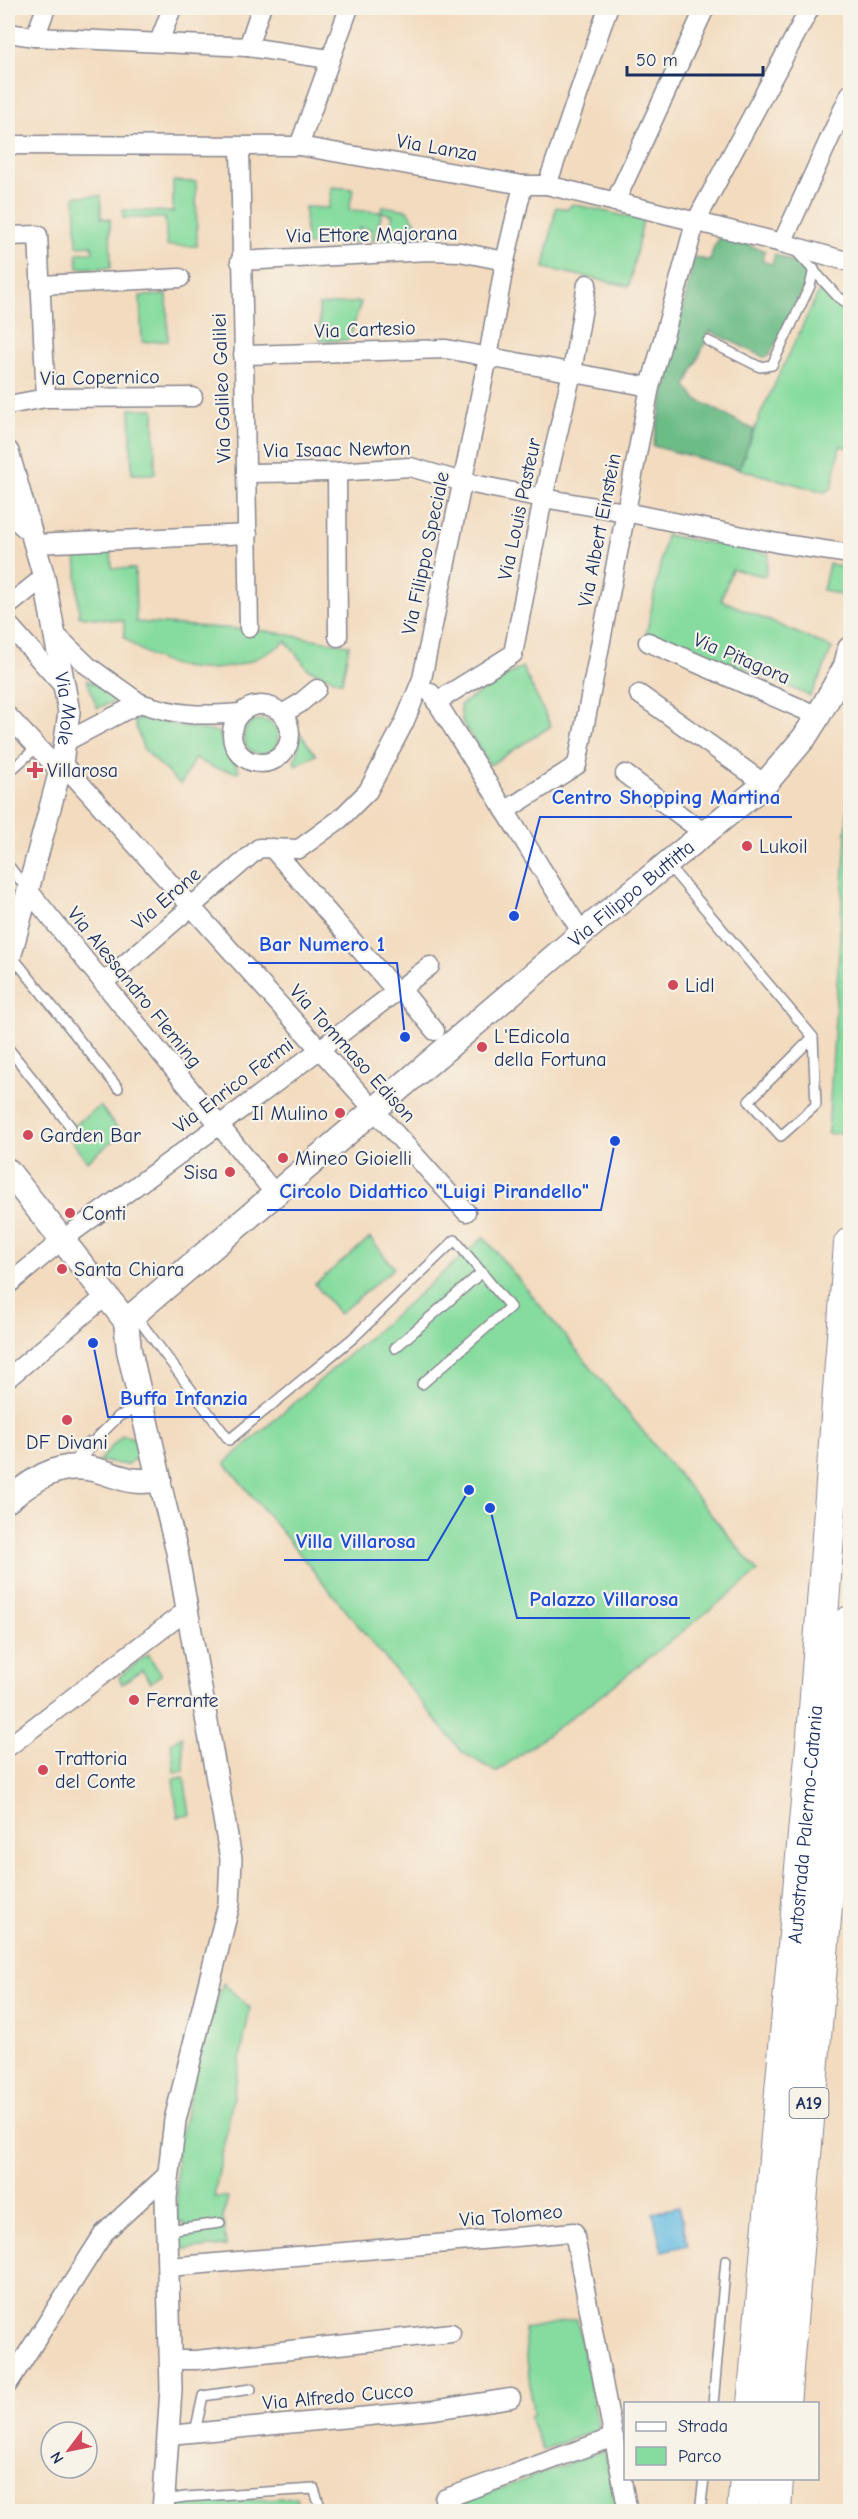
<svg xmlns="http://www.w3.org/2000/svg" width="858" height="2519" viewBox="0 0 858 2519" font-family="'Comic Neue',sans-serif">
	<rect width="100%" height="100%" fill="#f7f3e8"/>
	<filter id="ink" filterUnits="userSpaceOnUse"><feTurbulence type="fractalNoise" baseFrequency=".0167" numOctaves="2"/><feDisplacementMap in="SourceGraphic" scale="12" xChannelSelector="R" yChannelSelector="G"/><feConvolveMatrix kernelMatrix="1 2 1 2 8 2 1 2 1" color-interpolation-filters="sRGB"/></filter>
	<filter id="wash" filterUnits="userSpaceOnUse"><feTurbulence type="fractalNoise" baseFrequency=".008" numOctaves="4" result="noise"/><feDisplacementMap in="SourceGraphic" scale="24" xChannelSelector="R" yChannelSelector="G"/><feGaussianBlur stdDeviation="1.35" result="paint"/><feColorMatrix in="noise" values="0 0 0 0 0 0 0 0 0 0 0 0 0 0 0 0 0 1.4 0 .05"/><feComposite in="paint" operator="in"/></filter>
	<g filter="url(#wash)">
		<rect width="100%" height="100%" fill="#f3dbbf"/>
		<g fill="#86dc9f" stroke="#50867e" stroke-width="1.5">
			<polygon points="173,181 196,182 197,246 167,246 165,218 123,218 123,210 173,212"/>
			<polygon points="332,187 353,189 349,210 381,212 383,206 407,210 419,227 416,240 387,241 393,215 382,212 374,241 371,241 371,229 359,228 358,242 306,245 305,207 329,208"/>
			<polygon points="75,196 101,196 101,218 110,219 111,268 78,268 77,253 93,252 92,245 77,246"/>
			<polygon points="572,204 643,220 629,286 544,268 556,207 568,209"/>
			<polygon points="822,285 839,304 850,310 850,448 840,446 832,488 824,492 739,469 761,413"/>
			<polygon points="167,295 168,341 142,342 140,296"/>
			<polygon points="361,302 349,340 320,341 319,305"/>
			<polygon points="130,409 154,409 155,474 132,474"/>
			<polygon points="666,535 769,554 765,576 732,569 721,600 832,648 821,675 810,696 744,667 739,677 646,635"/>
			<path d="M 111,548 L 112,568 L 135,569 L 136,622 L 265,631 L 349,645 L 342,682 L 308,669 L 286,641 C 237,678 171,680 124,637 L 124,621 L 79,616 L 76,550 Z"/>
			<polygon points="829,564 849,568 845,596 823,590"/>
			<polygon points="522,667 551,726 490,765 462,722 460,705"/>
			<polygon points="87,680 121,699 97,708"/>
			<polygon points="145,717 182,727 219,732 225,752 239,769 238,772 214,768 195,758 181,784 175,780 143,748 134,721"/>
			<circle cx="261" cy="737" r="17"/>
			<polygon points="299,732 316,755 295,765 294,760 298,753"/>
			<polygon points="850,770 850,1013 842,1133 828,1134"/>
			<polygon points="100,1106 122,1134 87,1161 65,1132"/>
			<polygon points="484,1237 758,1572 599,1697 496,1772 462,1752 225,1463"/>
			<polygon points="370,1238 394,1268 339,1314 315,1284"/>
			<polygon points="122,1435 134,1438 140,1455 126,1465 99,1461"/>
			<polygon points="148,1654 161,1675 151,1682 142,1670 122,1684 119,1677"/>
			<polygon points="182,1736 184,1771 174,1772 171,1743"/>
			<polygon points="184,1777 190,1815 178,1817 173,1779"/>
			<polygon points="223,1983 250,2008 214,2197 228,2197 223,2217 226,2246 175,2250 177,2235 186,2233 184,2223 177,2222 176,2153 204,2040"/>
			<polygon points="577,2319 599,2429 542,2450 530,2417 533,2415 524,2329"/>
			<polygon points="605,2450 616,2511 455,2511 454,2506"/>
			<polygon points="297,2497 297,2511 171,2512 172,2506 185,2504"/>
		</g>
		<polygon fill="#6cbc86" stroke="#447672" stroke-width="1.5" points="721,235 765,251 762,261 772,264 775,254 799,265 808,273 806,284 769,356 764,357 710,331 686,386 696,399 754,430 739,469 653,446 694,257 710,261 713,249"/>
		<polygon fill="#65bbe2" stroke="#4075a0" stroke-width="1.5" points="679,2207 688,2245 662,2251 653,2213"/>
	</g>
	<g filter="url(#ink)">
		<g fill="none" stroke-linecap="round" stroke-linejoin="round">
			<defs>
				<g id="service">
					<polyline points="795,250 837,296 850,305"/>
					<polyline points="708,341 760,367 772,365 810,286 814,269"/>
					<polyline points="8,773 37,747"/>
					<polyline points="8,865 26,888"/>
					<polyline points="668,865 813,1037 749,1101 781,1136 816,1105 813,1037"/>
					<polyline points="12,956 118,1088"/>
					<polyline points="8,1048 71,1127"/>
					<polyline points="136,1316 229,1440 353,1338 455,1240 510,1307 422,1384"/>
					<polyline points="395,1348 482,1272"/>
					<polyline points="91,1444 119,1416 142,1407"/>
					<polyline points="167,2230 220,2223"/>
					<polyline points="713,2404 726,2260"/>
					<polyline points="195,2432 203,2396 251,2389"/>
					<polyline points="165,2500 185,2497 314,2489 322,2512"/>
					<polyline points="700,2512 704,2478"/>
				</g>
				<polyline id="pedestrian" points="71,1468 91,1444"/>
				<g id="minor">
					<polyline points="8,33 35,37 248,47 329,59"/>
					<polyline points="35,37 46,8"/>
					<polyline points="159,42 172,8"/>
					<polyline points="248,47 261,8"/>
					<polyline points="8,145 299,146 523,185 547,185 782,243 850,262"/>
					<polyline points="299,146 349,8"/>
					<polyline points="240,147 249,628"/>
					<polyline points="547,185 608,8"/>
					<polyline points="615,202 705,8"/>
					<polyline points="8,236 38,235 46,398"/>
					<polyline points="782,243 850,94"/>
					<polyline points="240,261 428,251 460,252 505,261"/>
					<polyline points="40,285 180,278"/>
					<polyline points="243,355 446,349 650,387"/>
					<polyline points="8,405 46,398 193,397"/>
					<polyline points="337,472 338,637"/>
					<polyline points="246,473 337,472 410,467 463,482 543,498 625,512 777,543 850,554"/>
					<polyline points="8,513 31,534"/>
					<polyline points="34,544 248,534"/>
					<polyline points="8,606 44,577"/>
					<polyline points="8,624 65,688"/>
					<polyline points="55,634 88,666 140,703"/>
					<polyline points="648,642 818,716"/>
					<polyline points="431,693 582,933"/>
					<polyline points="639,694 765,784"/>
					<polyline points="436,702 513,654 543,498 572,372 587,284"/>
					<circle cx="261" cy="734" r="29"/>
					<polyline points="282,714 299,704 317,689"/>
					<polyline points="8,716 60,771"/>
					<path d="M 65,742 L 140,703 C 179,716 199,716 240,713"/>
					<polyline points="62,763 466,1212"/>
					<polyline points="625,774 704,833"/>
					<polyline points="505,811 577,765 650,387 695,223 810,8"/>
					<polyline points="272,848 396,991"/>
					<polyline points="28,890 276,1195"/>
					<polyline points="103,983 259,848 299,849 340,819 368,791 404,723 422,679 488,357 505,261 523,185"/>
					<polyline points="400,988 435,1031"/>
					<polyline points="8,1285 62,1240 225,1121 430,966"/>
					<polyline points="8,1378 106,1296"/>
					<polyline points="8,1747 187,1610"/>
					<polyline points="169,2267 574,2232 628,2512"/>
					<polyline points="171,2360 196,2360 451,2333"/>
					<polyline points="8,2384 104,2233 169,2173"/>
					<polyline points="169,2435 433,2410 511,2398"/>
					<polyline points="444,2499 614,2437"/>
				</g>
				<g id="tertiary">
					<path id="s1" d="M 8,452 L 44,577 L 69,712 L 62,763 L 8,965"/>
					<polyline points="159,1479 177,1552 231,1859 229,1904 175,2120 166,2198 171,2389 163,2512"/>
				</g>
				<g id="secondary">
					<polyline points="8,1171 126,1321"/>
					<path id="s2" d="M 126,1321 L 582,933 L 765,784 L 804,738 L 818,716 L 846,666 L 850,649"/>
					<path d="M 8,1500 C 31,1482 55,1463 87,1468 C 116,1473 127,1486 159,1479 L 129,1350 L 126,1321"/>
				</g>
				<g id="motorway">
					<path id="s3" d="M 753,2404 L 814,1723 L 850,1244"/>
					<polyline points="784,2404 850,1622"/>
					<polyline points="743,2512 746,2478"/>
					<polyline points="775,2512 777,2478"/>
				</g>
			</defs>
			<use href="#service" stroke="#87858e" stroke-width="12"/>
			<use href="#pedestrian" stroke="#87858e" stroke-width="16"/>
			<use href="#minor" stroke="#87858e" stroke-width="21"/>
			<use href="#tertiary" stroke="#87858e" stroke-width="24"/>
			<use href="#secondary" stroke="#87858e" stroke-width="27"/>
			<use href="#motorway" stroke="#87858e" stroke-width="34"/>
			<use href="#service" stroke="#fff" stroke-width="9"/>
			<use href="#pedestrian" stroke="#fff" stroke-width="14"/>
			<use href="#minor" stroke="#fff" stroke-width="18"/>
			<use href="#tertiary" stroke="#fff" stroke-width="21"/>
			<use href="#secondary" stroke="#fff" stroke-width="24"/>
			<use href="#motorway" stroke="#fff" stroke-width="32"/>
		</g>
	</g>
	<g fill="#d1495b" stroke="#f7f3e8" stroke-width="2">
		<path d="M32 761h6v6h6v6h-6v6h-6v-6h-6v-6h6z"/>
		<circle cx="747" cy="846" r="6"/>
		<circle cx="673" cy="985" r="6"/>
		<circle cx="482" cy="1047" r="6"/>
		<circle cx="340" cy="1113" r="6"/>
		<circle cx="28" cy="1135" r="6"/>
		<circle cx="283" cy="1158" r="6"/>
		<circle cx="230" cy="1172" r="6"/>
		<circle cx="70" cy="1213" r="6"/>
		<circle cx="62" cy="1269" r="6"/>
		<circle cx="67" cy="1420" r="6"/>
		<circle cx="134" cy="1700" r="6"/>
		<circle cx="43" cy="1770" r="6"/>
	</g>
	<g text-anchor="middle" stroke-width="4.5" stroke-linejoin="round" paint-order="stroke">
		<rect fill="#f7f3e8" stroke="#5d6a87" stroke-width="1.5" x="789.5" y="2088" width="39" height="30" rx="4.5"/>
		<g font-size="18" font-weight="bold" fill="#1b2f5e">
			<text x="809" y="2109">A19</text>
		</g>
		<g font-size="20" fill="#1b2f5e" stroke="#f7f3e8">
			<text transform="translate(437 147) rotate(10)" y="7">Via Lanza</text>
			<text transform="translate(372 234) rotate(-1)" y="7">Via Ettore Majorana</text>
			<text transform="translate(365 329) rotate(-2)" y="7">Via Cartesio</text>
			<text transform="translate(100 377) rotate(-1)" y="7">Via Copernico</text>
			<text transform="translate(221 388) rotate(-92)" y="7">Via Galileo Galilei</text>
			<text transform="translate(337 449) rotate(-1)" y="7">Via Isaac Newton</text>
			<text transform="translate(519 509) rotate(-78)" y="7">Via Louis Pasteur</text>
			<text transform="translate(599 530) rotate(-79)" y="7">Via Albert Einstein</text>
			<text transform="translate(425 553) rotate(-78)" y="7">Via Filippo Speciale</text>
			<text transform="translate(742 658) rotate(23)" y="7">Via Pitagora</text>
			<text dy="7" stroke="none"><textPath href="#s1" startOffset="264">Via Mole</textPath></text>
			<text dy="7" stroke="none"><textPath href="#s2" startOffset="662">Via Filippo Buttitta</textPath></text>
			<text transform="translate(166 898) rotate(-41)" y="7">Via Erone</text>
			<text transform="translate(135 987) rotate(51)" y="7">Via Alessandro Fleming</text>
			<text transform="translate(353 1053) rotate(48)" y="7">Via Tommaso Edison</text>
			<text transform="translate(233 1085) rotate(-37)" y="7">Via Enrico Fermi</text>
			<text dy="7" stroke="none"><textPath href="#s3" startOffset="582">Autostrada Palermo-Catania</textPath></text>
			<text transform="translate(511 2215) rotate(-5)" y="7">Via Tolomeo</text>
			<text transform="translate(338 2396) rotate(-5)" y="7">Via Alfredo Cucco</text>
		</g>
		<g font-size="20" fill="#1b2f5e" stroke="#f7f3e8" text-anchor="start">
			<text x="47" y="777">Villarosa</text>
			<text x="759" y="853">Lukoil</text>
			<text x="685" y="992">Lidl</text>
			<text x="494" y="1043">L'Edicola<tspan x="494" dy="23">della Fortuna</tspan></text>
			<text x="328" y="1120" text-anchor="end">Il Mulino</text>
			<text x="40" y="1142">Garden Bar</text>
			<text x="295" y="1165">Mineo Gioielli</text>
			<text x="218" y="1179" text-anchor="end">Sisa</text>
			<text x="82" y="1220">Conti</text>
			<text x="74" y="1276">Santa Chiara</text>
			<text x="67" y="1449" text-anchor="middle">DF Divani</text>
			<text x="146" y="1707">Ferrante</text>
			<text x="55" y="1765">Trattoria<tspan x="55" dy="23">del Conte</tspan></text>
		</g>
	</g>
	<path fill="none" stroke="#1d4ed8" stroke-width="2" d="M514 916L540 817H792M405 1037L397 963H248M615 1141L601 1210H267M93 1343L108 1417H260M469 1490L428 1560H284M490 1508L517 1618H690"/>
	<g fill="#1d4ed8" stroke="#f7f3e8" stroke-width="2">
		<circle cx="514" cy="916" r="6"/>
		<circle cx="405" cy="1037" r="6"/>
		<circle cx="615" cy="1141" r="6"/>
		<circle cx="93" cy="1343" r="6"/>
		<circle cx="469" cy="1490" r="6"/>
		<circle cx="490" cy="1508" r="6"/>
	</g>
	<g font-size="21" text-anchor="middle" font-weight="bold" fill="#1d4ed8" stroke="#f7f3e8" stroke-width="4.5" stroke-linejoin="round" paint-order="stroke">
		<text x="666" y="804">Centro Shopping Martina</text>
		<text x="322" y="951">Bar Numero 1</text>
		<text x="434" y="1198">Circolo Didattico "Luigi Pirandello"</text>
		<text x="184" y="1405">Buffa Infanzia</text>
		<text x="356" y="1548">Villa Villarosa</text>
		<text x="604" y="1606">Palazzo Villarosa</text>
	</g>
	<rect width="858" height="2519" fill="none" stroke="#f7f3e8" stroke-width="30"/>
	<rect x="624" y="2402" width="195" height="78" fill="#f7f3e8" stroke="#9fa5b1" stroke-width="1.5"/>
	<rect x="636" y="2422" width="30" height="9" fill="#ffffff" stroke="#9fa5b1" stroke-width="1.5"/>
	<text x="678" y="2432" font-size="18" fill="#1b2f5e">Strada</text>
	<rect x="636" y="2447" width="30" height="18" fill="#86dc9f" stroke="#9fa5b1" stroke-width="1.5"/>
	<text x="678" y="2462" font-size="18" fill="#1b2f5e">Parco</text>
	<g transform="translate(69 2450) rotate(238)"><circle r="28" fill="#f7f3e8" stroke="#9fa5b1" stroke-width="1.5"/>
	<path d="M0-4.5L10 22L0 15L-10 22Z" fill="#d1495b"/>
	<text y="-9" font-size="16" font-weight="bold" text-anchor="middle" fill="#1b2f5e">N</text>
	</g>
	<path d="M627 66v9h136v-9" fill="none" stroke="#1b2f5e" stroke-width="3"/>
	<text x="636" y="66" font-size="18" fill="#1b2f5e" stroke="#f7f3e8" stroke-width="4.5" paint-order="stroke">50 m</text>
</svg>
